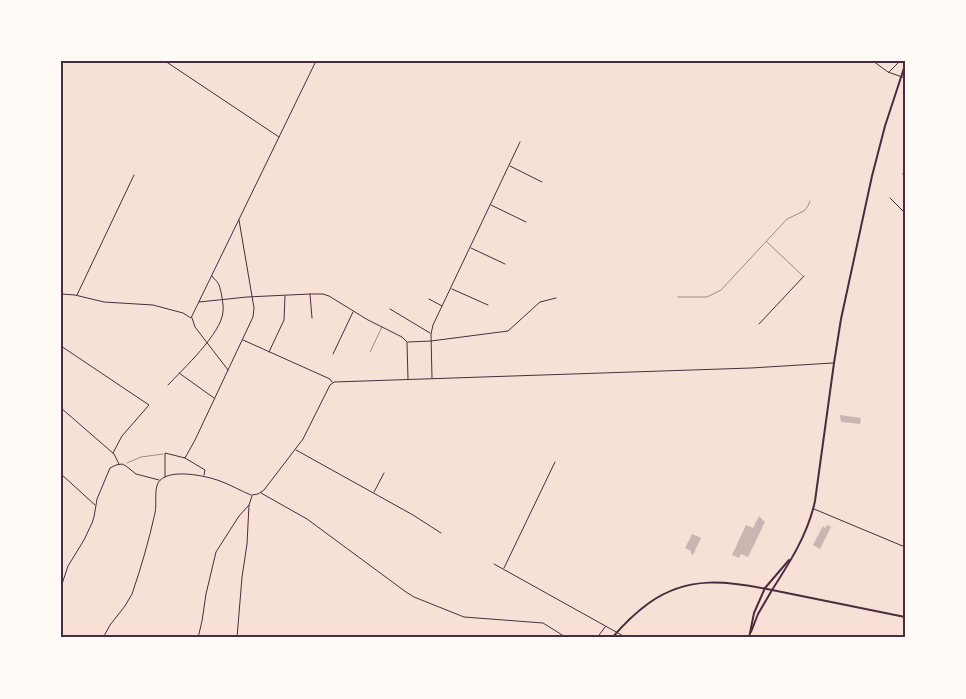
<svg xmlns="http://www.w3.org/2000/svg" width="966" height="699" viewBox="0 0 966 699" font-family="Cabin,sans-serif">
	<rect width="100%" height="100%" fill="#f7e1d7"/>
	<g fill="#ccb4b1">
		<polygon points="840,415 861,418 860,424 841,422"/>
		<polygon points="759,516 765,522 748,557 741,554 739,558 732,555 746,525 753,528"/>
		<polygon points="827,525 831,527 820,549 813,545 823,526 825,528"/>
		<polygon points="692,534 701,538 693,555 691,554 691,551 685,548"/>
	</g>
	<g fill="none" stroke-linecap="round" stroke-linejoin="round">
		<g stroke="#4a2c40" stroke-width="0.5">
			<polyline points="767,242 803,276"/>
			<polyline points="678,297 707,297 721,290 787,219 804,211 808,206 810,201"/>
			<polyline points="370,352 382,327"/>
			<polyline points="127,463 141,457 163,454"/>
		</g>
		<g stroke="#4a2c40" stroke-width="1">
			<polyline points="165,61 279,137"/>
			<polyline points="873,61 888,72 905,78"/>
			<polyline points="889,72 900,61"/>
			<polyline points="510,166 542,182"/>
			<polyline points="905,167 903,174 905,179"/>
			<polyline points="890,198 905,213"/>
			<polyline points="491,205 526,222"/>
			<polyline points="471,248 505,264"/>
			<polyline points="452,289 488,305"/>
			<polyline points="61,294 75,295 104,302 153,305 183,313 191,318 316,61"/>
			<polyline points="310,294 312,318"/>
			<polyline points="77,295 134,175"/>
			<polyline points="429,299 442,306"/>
			<polyline points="199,302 247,297 310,294 323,294 329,296 368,320 402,337 407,342 408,379"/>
			<polyline points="390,309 430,333"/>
			<polyline points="192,318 195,327 228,370"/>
			<polyline points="759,324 804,276"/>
			<polyline points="243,340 330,379 332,382"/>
			<polyline points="408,342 431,341 508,331 540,302 556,298"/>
			<polyline points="61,346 149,405 122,436 113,453"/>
			<polyline points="269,352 284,320 285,296"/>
			<polyline points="333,354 353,312"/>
			<polyline points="179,373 214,398"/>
			<polyline points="432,378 431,334 433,325 520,142"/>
			<path d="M 168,385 C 183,369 221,334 223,312 C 224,306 221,290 219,285 C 218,282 214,279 212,276"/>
			<polyline points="61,408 114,454 119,464"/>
			<polyline points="296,450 413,515 441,533"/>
			<polyline points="185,458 205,470 204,475"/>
			<polyline points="61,474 95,505"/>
			<polyline points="165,477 165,453 185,458 195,440 253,317 254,308 239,220"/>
			<polyline points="374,492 384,473"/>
			<polyline points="261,493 307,519 406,592 414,597 464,617 543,623 567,638"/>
			<polyline points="252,495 258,494 264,490 303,439 330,385 334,382 751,368 833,363"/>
			<polyline points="814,509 905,547"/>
			<polyline points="494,564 627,638"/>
			<polyline points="504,568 555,462"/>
			<polyline points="61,587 68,566 84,540 92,523 94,517 97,499 110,468 116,465 122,464 126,466 136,474 159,480"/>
			<path d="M 103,638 L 110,625 L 125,606 L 132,594 C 141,568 149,540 155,513 C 157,504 154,491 158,483 C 167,467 207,476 220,481 C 231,485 241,491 251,495"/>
			<polyline points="149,638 153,638"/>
			<polyline points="198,638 202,621 206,594 216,552 239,516 249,505"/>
			<polyline points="237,638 242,577 247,544 249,505 252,496"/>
			<polyline points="597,638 605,627"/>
		</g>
		<g stroke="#4a2c40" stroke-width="2">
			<polyline points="751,632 758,614 772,590"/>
			<polyline points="749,638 754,613 765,588"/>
		</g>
		<polyline stroke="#4a2c40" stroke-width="2" points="772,590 905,617"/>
		<g stroke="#4a2c40" stroke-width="2">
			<polyline points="765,588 789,560"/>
			<path d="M 612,638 C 623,625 635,613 649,603 C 688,575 728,581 772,590 C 790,562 808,534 815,501 L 834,363 L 841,319 L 872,176 L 885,126 L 905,65"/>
		</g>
	</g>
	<rect width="966" height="699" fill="none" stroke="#fffaf5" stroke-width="125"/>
	<rect x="62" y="62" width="842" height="574" fill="none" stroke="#4a2c40" stroke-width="2"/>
</svg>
